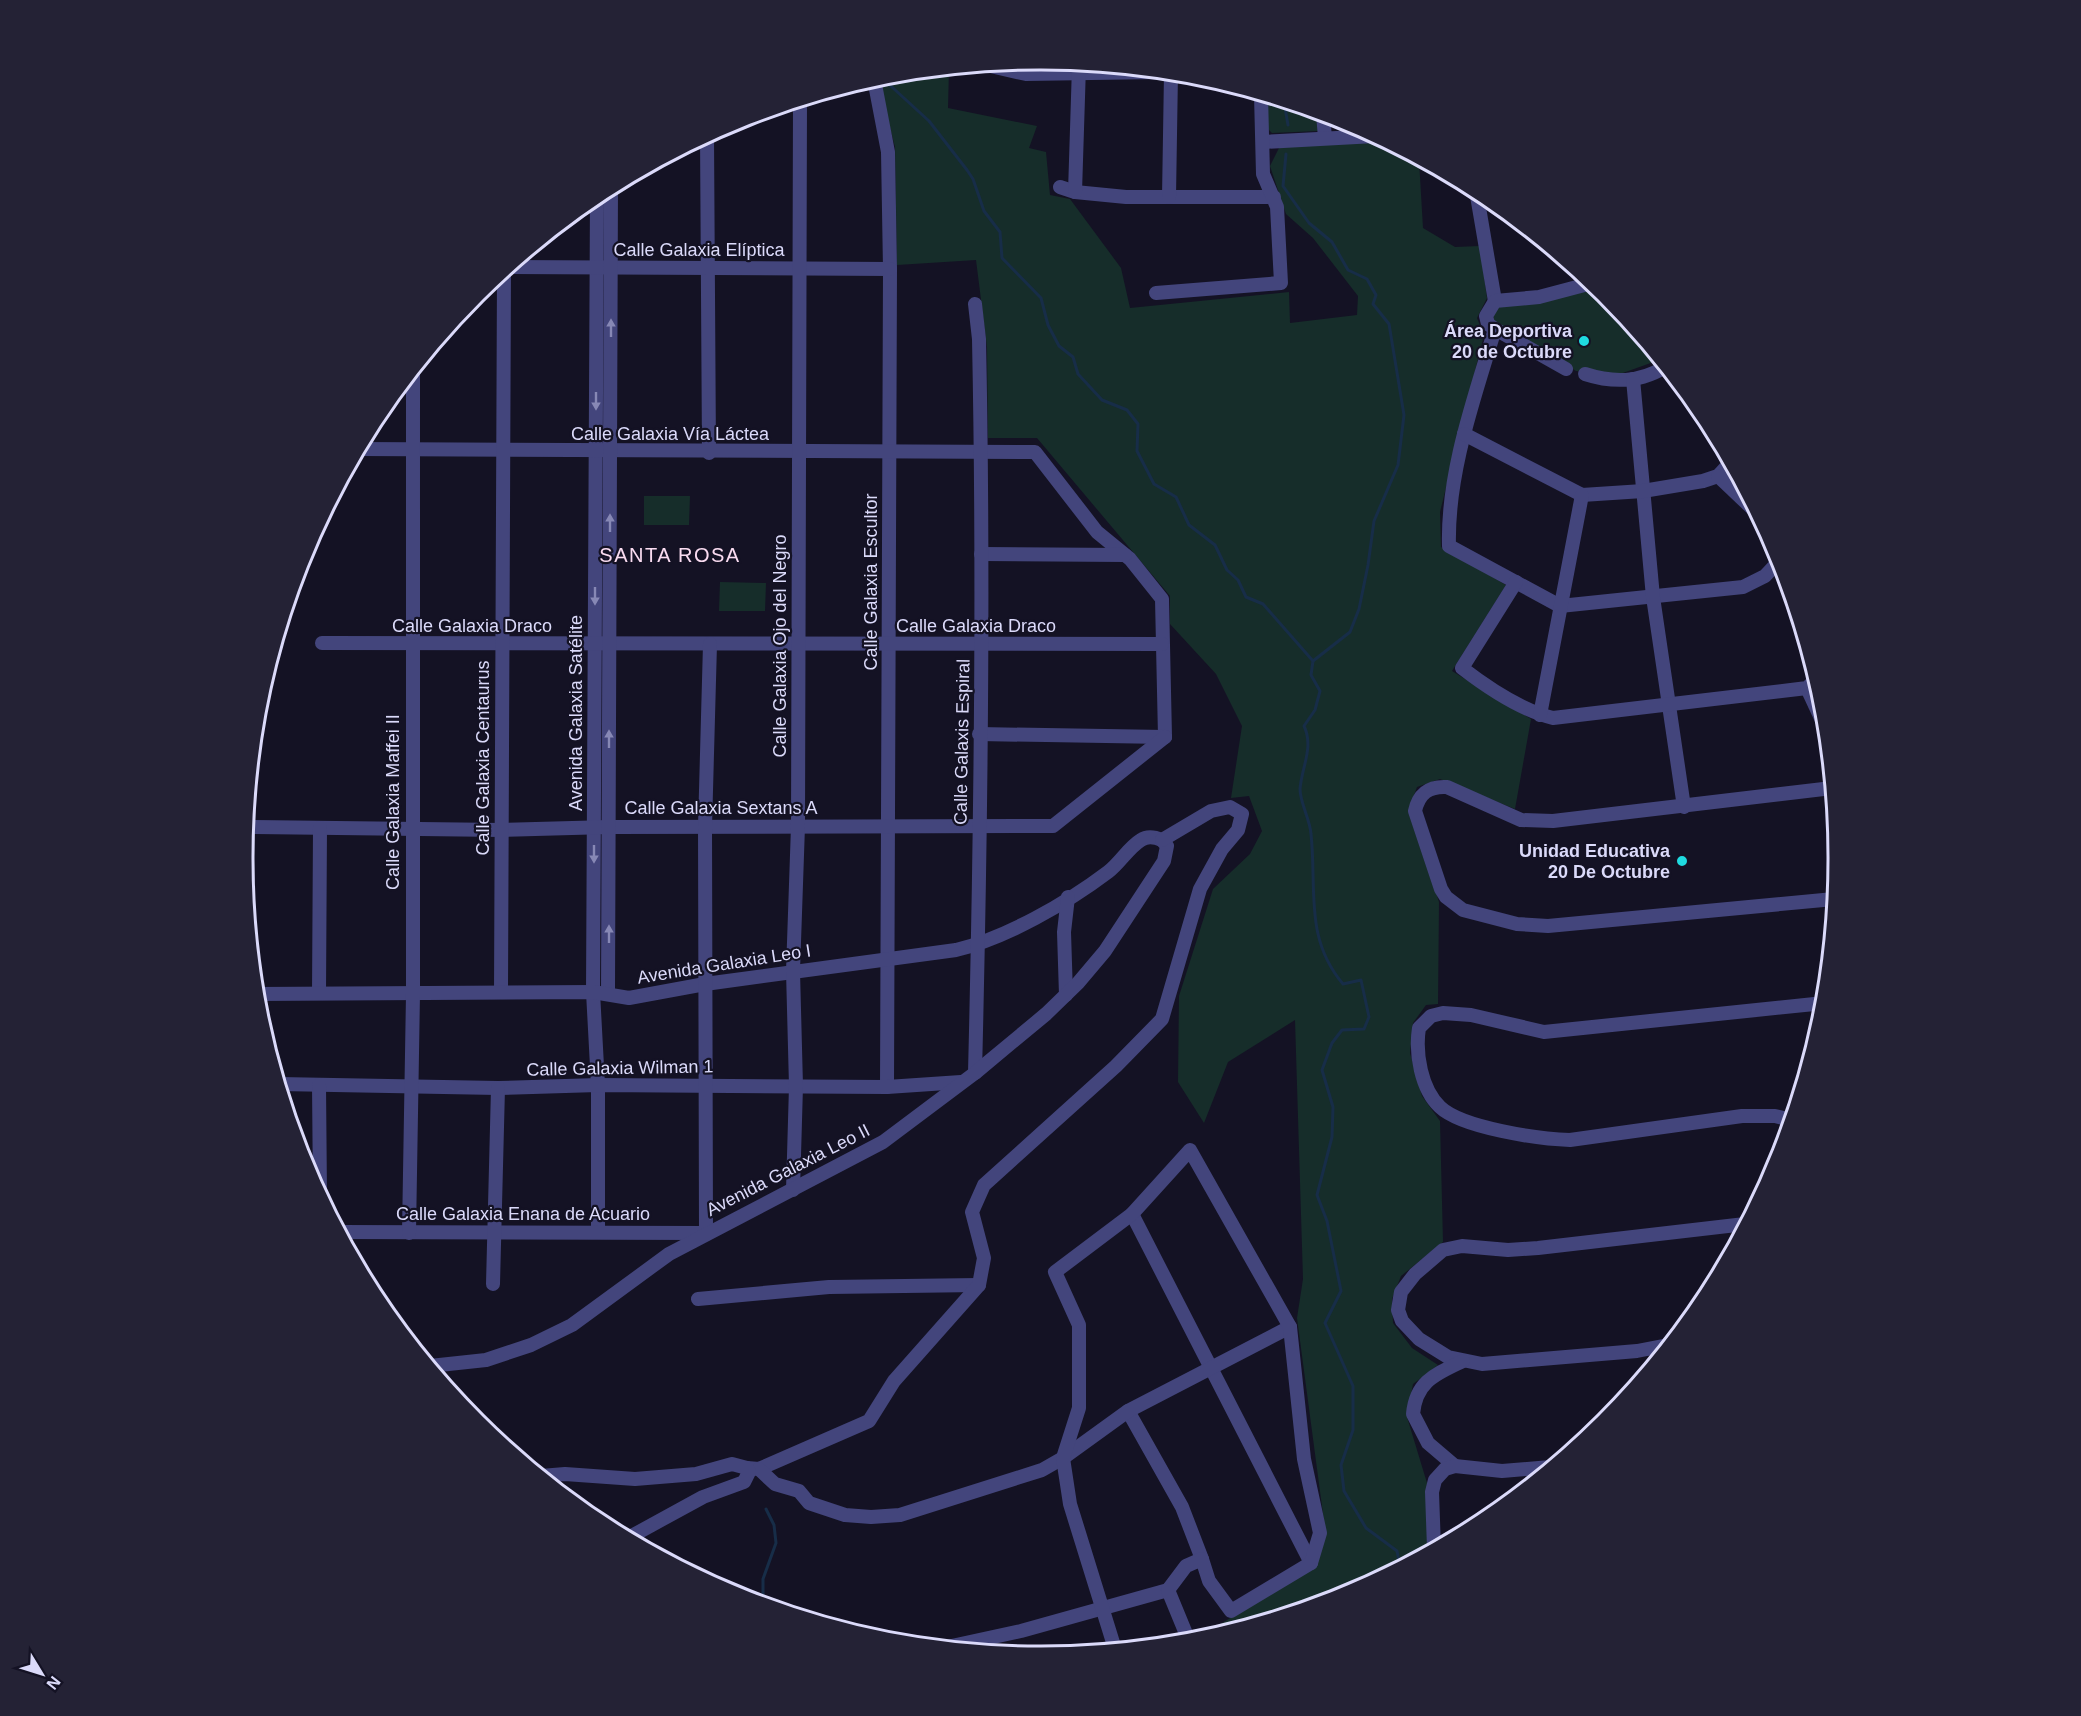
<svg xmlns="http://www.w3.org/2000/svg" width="2081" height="1716" viewBox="0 0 2081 1716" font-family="Arial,sans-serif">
	<rect width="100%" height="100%" fill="#141224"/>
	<g fill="#162d2a">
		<polygon points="949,69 948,108 1037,126 1029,148 1046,152 1050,195 1070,199 1121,268 1130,308 1289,292 1290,323 1357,315 1358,296 1313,238 1286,214 1270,166 1280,146 1386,142 1419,160 1423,228 1455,247 1480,246 1487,298 1477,318 1484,335 1440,512 1441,547 1506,585 1452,671 1531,719 1515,809 1440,779 1417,787 1409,809 1439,902 1438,1004 1426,1005 1413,1023 1410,1053 1422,1096 1440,1121 1443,1242 1401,1276 1392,1299 1393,1323 1412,1348 1438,1365 1413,1384 1407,1417 1427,1483 1429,1551 1346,1595 1201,1639 1200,1636 1316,1567 1325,1529 1297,1318 1303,1279 1295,1020 1228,1062 1204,1123 1178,1082 1179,996 1213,889 1250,854 1262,831 1249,796 1231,798 1242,726 1216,674 1170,624 1170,596 1037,438 988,438 987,347 976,260 897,265 895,147 883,101 882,76"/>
		<polygon points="1266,96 1317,112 1318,131 1272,133 1265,126"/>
		<polygon points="1593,284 1605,294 1659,360 1620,374 1576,371 1493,322 1494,308"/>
		<polygon points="644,496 690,496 689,525 644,525"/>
		<polygon points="720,582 766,583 765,611 719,611"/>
	</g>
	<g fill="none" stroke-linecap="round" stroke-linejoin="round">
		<g stroke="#172d48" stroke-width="3">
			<path d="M 881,77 L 929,121 L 967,170 L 973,179 L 984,211 L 1000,232 L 1002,258 L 1041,298 L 1048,325 L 1059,346 L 1073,357 L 1078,374 L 1102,400 L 1127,410 L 1138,424 L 1137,451 L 1154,484 L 1176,497 L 1189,525 L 1215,545 L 1227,570 L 1238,580 L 1246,597 L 1263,604 L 1313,661 L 1311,675 L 1320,691 L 1315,710 L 1304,726 C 1314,747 1302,766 1300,789 C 1300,803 1310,819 1311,834 C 1317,889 1304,938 1343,984 L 1361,980 L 1369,1017 L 1364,1029 L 1342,1030 L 1332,1043 L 1322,1070 L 1333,1107 L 1332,1137 L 1317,1195 L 1327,1221 L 1341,1291 L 1325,1323 L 1353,1386 L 1353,1430 L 1341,1465 L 1344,1491 L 1366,1528 L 1397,1551 L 1400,1566"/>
			<polyline points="1284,102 1288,125"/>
			<polyline points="1286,154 1283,186 1309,223 1332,242 1348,270 1367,279 1376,295 1373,304 1389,324 1404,415 1398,465 1374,521 1368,565 1359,609 1350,632 1313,661"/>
			<polyline points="763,1604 763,1579 776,1543 774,1525 766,1509"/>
		</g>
		<g stroke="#43457c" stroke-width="14">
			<polyline points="986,65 1026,74 1158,72"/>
			<polyline points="874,79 888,152 890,269 887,1087"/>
			<polyline points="1323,114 1325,138"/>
			<polyline points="707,136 709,453"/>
			<polyline points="1263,142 1375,136"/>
			<polyline points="1060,187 1075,192 1126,197 1274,197"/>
			<polyline points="1476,190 1495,301"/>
			<polyline points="1075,192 1079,66"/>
			<polyline points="597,195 593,992 598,1085 598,1231"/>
			<polyline points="1169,197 1171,73"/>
			<polyline points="508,267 890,269"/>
			<polyline points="1156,293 1281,283 1277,207 1263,174 1261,95"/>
			<path d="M 1495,329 C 1474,399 1447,473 1449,546 L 1560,606 L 1743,587 L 1765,576 L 1780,560"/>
			<polyline points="1566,369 1495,329 1488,324 1486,316 1495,301 1539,297 1592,283"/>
			<path d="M 1585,374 C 1613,383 1639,383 1665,367"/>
			<polyline points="1633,379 1653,597 1684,807"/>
			<polyline points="1464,434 1582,495 1643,491 1703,481 1718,476 1730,463"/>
			<polyline points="359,449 1035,452 1097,532 1130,559 1162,599 1165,737"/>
			<polyline points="1718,476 1756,512"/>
			<polyline points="981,554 1125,555"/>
			<path d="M 1516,582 L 1462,668 C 1488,688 1520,710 1553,718 L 1807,688 L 1816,679"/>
			<polyline points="322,643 1162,644"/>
			<polyline points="1807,688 1826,729"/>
			<polyline points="1540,715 1582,495"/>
			<polyline points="979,734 1165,737"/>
			<path d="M 1832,788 L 1553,821 L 1521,820 L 1447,787 C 1429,786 1419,793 1415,811 L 1441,889 L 1446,897 L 1463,910 L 1517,924 L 1548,926 L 1834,899"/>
			<polyline points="245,827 502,830 609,827 1053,826 1165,737"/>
			<polyline points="501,992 504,271"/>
			<polyline points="319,993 320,828"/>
			<polyline points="608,993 611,187"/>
			<path d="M 256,994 L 593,992 L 629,998 L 705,984 L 956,950 C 1006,938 1067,903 1108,872 C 1120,863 1128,848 1141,840 C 1148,835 1155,837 1162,840"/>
			<polyline points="1066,995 1064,932 1068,897"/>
			<path d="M 975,1073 C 981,828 984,583 979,339 L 975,304"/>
			<polyline points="279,1084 498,1088 598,1085 887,1087 961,1082"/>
			<polyline points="319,1085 320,1195"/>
			<path d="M 1791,1120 L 1775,1116 L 1742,1116 L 1570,1140 C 1539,1139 1462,1128 1440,1107 C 1421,1089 1415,1053 1419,1028 L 1431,1016 L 1443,1013 L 1471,1015 L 1544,1032 L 1824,1003"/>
			<polyline points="793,1190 796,1086 793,971 798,826 800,101"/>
			<polyline points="1132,1214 1311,1563"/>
			<polyline points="340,1232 706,1233 705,827 710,644"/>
			<polyline points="409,1233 413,994 413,371"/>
			<polyline points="493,1284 498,1088"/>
			<polyline points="698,1299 829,1287 979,1285"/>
			<polyline points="1668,1345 1637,1351 1482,1364 1448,1357 1419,1339 1402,1321 1398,1310 1401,1292 1415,1274 1443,1250 1462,1246 1508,1250 1538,1248 1745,1224"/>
			<polyline points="430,1366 486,1360 531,1345 572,1325 669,1254 883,1142 975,1073 1046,1014 1078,983 1105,951 1164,861 1167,846 1162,840"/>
			<polyline points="1128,1411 1182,1507 1202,1559"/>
			<path d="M 1455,1466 L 1428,1443 L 1413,1414 C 1416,1381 1436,1374 1463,1361"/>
			<polyline points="747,1468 759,1469 869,1421 894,1381 979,1285 984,1258 972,1212 984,1185 1116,1066 1162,1019 1200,889 1222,849 1238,830 1242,814 1230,807 1211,811 1162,840"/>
			<polyline points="759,1469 775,1484 799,1491 809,1503 845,1515 871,1517 900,1515 1042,1470 1063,1458 1128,1411 1290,1327"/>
			<polyline points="541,1476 565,1474 635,1479 696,1474 732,1464 747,1468 749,1472 744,1482 703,1497 628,1538"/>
			<polyline points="1434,1548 1432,1492 1435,1480 1445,1469 1455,1466 1502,1471 1550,1467"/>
			<polyline points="947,1647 1021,1631 1168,1590"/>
			<polyline points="1115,1649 1070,1504 1063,1458 1079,1408 1079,1325 1055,1272 1132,1214 1190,1150 1290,1327 1304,1459 1320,1533 1311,1563 1231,1611 1209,1581 1202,1559 1186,1566 1168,1590 1189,1641"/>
		</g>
	</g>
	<defs><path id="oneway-solid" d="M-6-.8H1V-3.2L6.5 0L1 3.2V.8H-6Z" transform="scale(1.5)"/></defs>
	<g fill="#8788b5">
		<use href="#oneway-solid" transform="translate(611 328) rotate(-90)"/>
		<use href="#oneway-solid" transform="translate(596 401) rotate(90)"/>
		<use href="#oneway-solid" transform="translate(610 523) rotate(-90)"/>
		<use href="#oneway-solid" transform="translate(595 596) rotate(90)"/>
		<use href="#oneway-solid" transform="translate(609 739) rotate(-90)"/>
		<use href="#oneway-solid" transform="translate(594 854) rotate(90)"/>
		<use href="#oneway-solid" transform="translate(609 934) rotate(-90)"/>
	</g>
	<g fill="#1fdae0" stroke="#141224" stroke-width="2">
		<circle cx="1584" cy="341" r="6"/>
		<circle cx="1682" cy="861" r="6"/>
	</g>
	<g text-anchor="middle" stroke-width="4.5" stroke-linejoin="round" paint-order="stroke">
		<g font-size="18" fill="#dbdafa" stroke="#141224">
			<text x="699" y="256">Calle Galaxia Elíptica</text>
			<text x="670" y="440">Calle Galaxia Vía Láctea</text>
			<text transform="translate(871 582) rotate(-90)" y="6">Calle Galaxia Escultor</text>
			<text x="472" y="632">Calle Galaxia Draco</text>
			<text x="976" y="632">Calle Galaxia Draco</text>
			<text transform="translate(780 646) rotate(-90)" y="6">Calle Galaxia Ojo del Negro</text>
			<text transform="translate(576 713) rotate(-90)" y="6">Avenida Galaxia Satélite</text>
			<text transform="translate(962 742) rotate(-89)" y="6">Calle Galaxis Espiral</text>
			<text transform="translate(483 758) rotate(-90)" y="6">Calle Galaxia Centaurus</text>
			<text transform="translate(393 802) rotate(-90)" y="6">Calle Galaxia Maffei II</text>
			<text x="721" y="814">Calle Galaxia Sextans A</text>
			<text transform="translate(724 964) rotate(-9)" y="6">Avenida Galaxia Leo I</text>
			<text transform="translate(620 1068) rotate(-1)" y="6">Calle Galaxia Wilman 1</text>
			<text transform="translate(788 1170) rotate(-27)" y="6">Avenida Galaxia Leo II</text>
			<text x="523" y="1220">Calle Galaxia Enana de Acuario</text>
		</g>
		<g font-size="18" font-weight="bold" fill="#dbdafa" stroke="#141224" text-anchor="end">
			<text x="1572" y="337">Área Deportiva<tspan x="1572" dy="21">20 de Octubre</tspan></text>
			<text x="1670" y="857">Unidad Educativa<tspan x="1670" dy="21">20 De Octubre</tspan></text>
		</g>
		<g font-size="20" letter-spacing="1.5" fill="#fadcf1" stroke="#141224">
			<text x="670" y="562">SANTA ROSA</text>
		</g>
	</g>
	<path d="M0 0H2081V1716H0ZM1040 70H1041A787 787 0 0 1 1828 857V859A787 787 0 0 1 1041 1646H1040A787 787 0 0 1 253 859V857A787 787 0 0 1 1040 70Z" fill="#242235" fill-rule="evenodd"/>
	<path fill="none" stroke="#dbdafa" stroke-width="3" d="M1040 70H1041A787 787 0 0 1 1828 857V859A787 787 0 0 1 1041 1646H1040A787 787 0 0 1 253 859V857A787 787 0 0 1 1040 70Z"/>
	<g transform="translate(42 1674) rotate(128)" stroke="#141224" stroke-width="4.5" paint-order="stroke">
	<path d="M0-4.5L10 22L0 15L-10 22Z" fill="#dbdafa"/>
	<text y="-9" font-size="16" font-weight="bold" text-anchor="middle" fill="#dbdafa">N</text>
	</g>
</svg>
